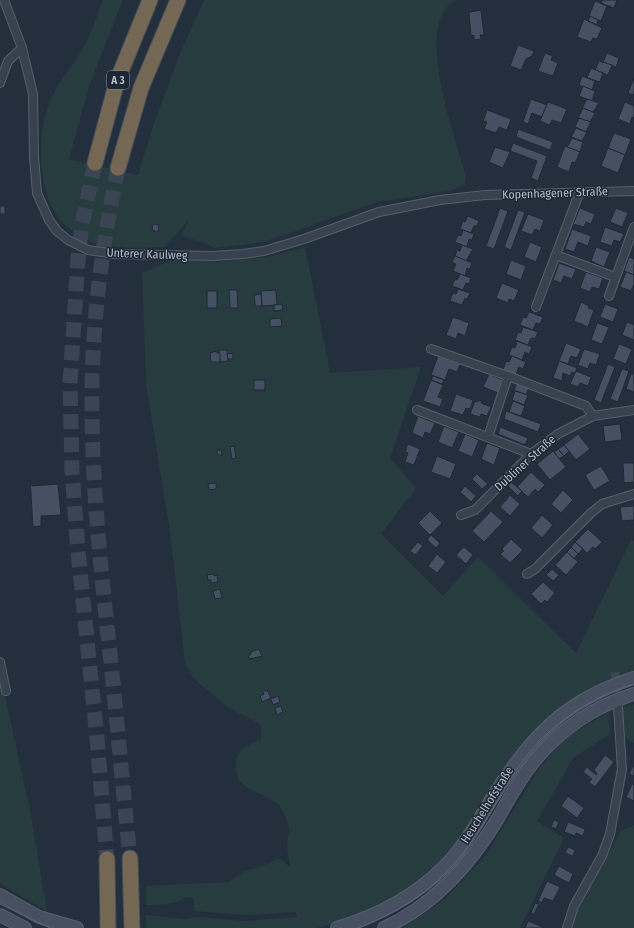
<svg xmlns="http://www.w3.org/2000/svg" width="634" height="928" viewBox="0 0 634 928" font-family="'Fira Sans Condensed',sans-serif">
	<rect width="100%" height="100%" fill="#242f3e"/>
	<g fill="#263c3f">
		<path d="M 103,0 L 123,0 L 89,86 L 69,159 L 138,175 L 155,120 L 181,51 L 204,0 L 455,0 C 450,4 443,11 441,17 C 425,53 455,139 466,176 L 465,185 L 450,191 L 377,202 L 264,242 L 214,248 L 205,243 L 183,236 L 182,234 L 189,220 L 164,247 C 139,248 115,249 91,242 C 87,241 82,237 78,235 C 70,230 61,222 56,214 C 37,185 37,133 50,102 C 58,81 74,65 85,45 C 92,31 97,15 103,0 Z"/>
		<path d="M 305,247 L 330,373 L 421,367 L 390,458 L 416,488 L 381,534 L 443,596 L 478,557 L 576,653 L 631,540 L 634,541 L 634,674 L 548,719 L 527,739 L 514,755 L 480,811 L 449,855 L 414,888 L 353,920 L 316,928 L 146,928 L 146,915 L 183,919 L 198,917 L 245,921 L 297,917 L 296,912 L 243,915 L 195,911 L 193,898 L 186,897 C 175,905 160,905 146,905 L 146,886 L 229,882 L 245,871 L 268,864 L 276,859 L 282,860 L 290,867 C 289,859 287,851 287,843 C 287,839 289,835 289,831 C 289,826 286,818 284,813 C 273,789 231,796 236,762 C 237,748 250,744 261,740 L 261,725 L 228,707 L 195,680 L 185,664 L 170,531 L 146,384 L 142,273 L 178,257 L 213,262 L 268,257 Z"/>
		<polygon points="0,673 30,810 47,912 0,883"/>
		<polygon points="634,704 634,743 624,737 623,707"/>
		<polygon points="609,712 610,734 573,758 537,821 564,838 520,928 403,928 444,900 486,855 538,770 564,738"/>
		<polygon points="634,825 634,928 571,928 579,908 621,831"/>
	</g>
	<g fill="#455162" stroke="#1f2835">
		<polygon points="603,0 617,0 614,8 601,3"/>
		<polygon points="595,1 607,6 601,21 589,16"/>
		<polygon points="481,10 484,35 480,35 481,39 474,40 474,35 471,36 469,12"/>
		<polygon points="590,16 598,20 597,25 588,21"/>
		<polygon points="584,19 602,28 597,39 593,38 591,42 577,37"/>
		<polygon points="518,45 534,51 532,56 526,59 521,70 510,66"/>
		<polygon points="545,53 553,56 551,60 558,63 553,76 538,71"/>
		<polygon points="607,53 619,58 616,67 603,62"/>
		<polygon points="599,61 612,65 608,75 595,70"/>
		<polygon points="591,68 603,73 600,82 587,78"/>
		<polygon points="582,76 595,81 592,90 579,85"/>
		<polygon points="634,78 634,95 628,93"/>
		<polygon points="583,86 595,91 592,101 579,96"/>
		<polygon points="531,99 547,105 542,117 532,113 528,124 523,122"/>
		<polygon points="587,99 599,103 593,112 582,108"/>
		<polygon points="548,102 567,109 561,123 552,120 550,125 540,121"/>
		<polygon points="625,102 634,106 634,118 632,117 630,124 618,119"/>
		<polygon points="583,108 595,113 590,122 578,118"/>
		<polygon points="487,110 511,119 507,130 499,127 496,133 484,129 487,122 483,121"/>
		<polygon points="579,118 591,122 586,132 575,127"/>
		<polygon points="576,128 587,132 582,141 571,137"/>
		<polygon points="518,129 553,142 550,150 516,137"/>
		<polygon points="614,133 631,139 625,155 608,148"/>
		<polygon points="572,138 583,142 580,152 567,147"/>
		<polygon points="513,143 547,156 538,181 531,178 537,161 510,151"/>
		<polygon points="565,146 580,152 575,163 572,162 569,172 557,167"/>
		<polygon points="495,147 510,152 503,168 489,162"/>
		<polygon points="608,148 625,155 618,173 601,166"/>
		<rect x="0" y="206" width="5" height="8"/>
		<polygon points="500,208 508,211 494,249 486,246"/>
		<polygon points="580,208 595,214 591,224 586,222 584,227 573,224"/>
		<polygon points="616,208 628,213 622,227 610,222"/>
		<polygon points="518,210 525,212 511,250 504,247"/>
		<polygon points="528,214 544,220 540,231 535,229 532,235 521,231"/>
		<polygon points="468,216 479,221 477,226 474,226 471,233 460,229 463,221 465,222"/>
		<polygon points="153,224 159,225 158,232 152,230"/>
		<polygon points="605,227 624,234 620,242 614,240 612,246 600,242"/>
		<polygon points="572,229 591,236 588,246 578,242 574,252 565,249"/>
		<polygon points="463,230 474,234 472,240 469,239 467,247 455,242 458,235 461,236"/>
		<polygon points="530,242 542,247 536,262 524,257"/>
		<polygon points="462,245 473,249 466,261 455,256 457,250 460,251"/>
		<polygon points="596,247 610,252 604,267 591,261"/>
		<polygon points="455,256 472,263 470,269 467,268 465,276 453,271 456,264 452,262"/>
		<polygon points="629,257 634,259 634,275 624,271"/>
		<polygon points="511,260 526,266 521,280 506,274"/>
		<polygon points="559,263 576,269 572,279 564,276 561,283 553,280"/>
		<polygon points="586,272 603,278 599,289 592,287 590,292 580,288"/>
		<polygon points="626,272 634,275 634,284 631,291 620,287"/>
		<polygon points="460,274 471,278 469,284 466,283 463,290 452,286 455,279 457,280"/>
		<polygon points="502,283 519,290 514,301 509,299 508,303 496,298"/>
		<polygon points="458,289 470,293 467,299 465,298 462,305 450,301 453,293 456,294"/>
		<polygon points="229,290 237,290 238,308 230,308"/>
		<polygon points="276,290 277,305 262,306 261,291"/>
		<rect x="207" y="291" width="10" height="17"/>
		<polygon points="261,294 262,306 255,306 254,295"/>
		<polygon points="581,302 589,306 588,308 594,310 588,327 574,321"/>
		<polygon points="282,304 283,310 274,311 274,305"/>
		<polygon points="605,304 618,309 613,322 600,317"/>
		<polygon points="529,312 543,317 540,324 536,323 533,330 520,325 523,317 526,318"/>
		<polygon points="453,317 469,323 465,336 458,333 456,339 446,335"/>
		<polygon points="281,318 282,326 270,327 270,319"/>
		<polygon points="627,322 634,325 634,340 622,335"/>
		<polygon points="597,323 609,327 602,344 591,340"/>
		<polygon points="523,327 538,332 535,339 531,338 528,345 515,340 518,332 521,333"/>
		<polygon points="517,341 532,347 529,354 525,352 522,360 509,355 512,347 515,348"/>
		<polygon points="566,343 581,349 577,358 571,356 568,364 559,361"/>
		<polygon points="619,344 632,349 626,364 613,359"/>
		<polygon points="584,349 600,354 596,365 590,363 588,369 578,365"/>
		<polygon points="219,350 227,350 228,361 220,362"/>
		<polygon points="217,351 217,353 220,353 220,362 211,362 210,353"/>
		<polygon points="233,353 233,359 228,359 227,354"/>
		<polygon points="438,356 460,364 457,372 449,369 445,380 431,375"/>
		<polygon points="512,356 526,362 523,369 519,367 516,375 503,370 506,361 509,362"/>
		<polygon points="559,361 577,368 575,373 572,372 570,376 563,373 562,381 553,378"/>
		<polygon points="608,364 615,367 601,403 594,400"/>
		<polygon points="622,369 629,371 618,402 610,399"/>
		<polygon points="576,371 591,377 588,386 580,383 578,387 570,384"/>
		<polygon points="489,374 503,380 498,393 483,387"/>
		<polygon points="631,374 634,374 634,392 626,389"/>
		<polygon points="433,376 444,380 442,384 431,380"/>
		<rect x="254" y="380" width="11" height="10"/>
		<polygon points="431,380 443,385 438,397 443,399 440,407 423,401"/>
		<polygon points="518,380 530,385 526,395 514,390"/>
		<polygon points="515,391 528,395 524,405 512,400"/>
		<polygon points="456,394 473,400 470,409 466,408 463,415 450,411"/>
		<polygon points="479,400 482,401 481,403 491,407 487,416 481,414 480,417 470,414 475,401 478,402"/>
		<polygon points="513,401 525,406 521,416 509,412"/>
		<polygon points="506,411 541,424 538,432 504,419"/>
		<polygon points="418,416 435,423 430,434 425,432 423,438 412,433"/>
		<polygon points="620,424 622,440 605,442 603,426"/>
		<polygon points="444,426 459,432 452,448 438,442"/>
		<polygon points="500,427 528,438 525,445 498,434"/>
		<polygon points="465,434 479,440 472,457 458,451"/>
		<polygon points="578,434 590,449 576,460 564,445"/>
		<polygon points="487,443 500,448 494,465 481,459"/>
		<polygon points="408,444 420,449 414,465 405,462 408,453 405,452"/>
		<polygon points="564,445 569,451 564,456 558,449"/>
		<polygon points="234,446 236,458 232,459 230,447"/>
		<polygon points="558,449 564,456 559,459 554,452"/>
		<polygon points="217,450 221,450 222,456 217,454"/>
		<polygon points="553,451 566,467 550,480 537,464"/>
		<polygon points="437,456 456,464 450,479 431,472"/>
		<polygon points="623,463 634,463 634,482 624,483"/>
		<polygon points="601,466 610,481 594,490 585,475"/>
		<polygon points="531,472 545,485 538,492 535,489 528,497 517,487"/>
		<polygon points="477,474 488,484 482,489 472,479"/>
		<polygon points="30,479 32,486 58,484 61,515 41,516 41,526 33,527"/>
		<polygon points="511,482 522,491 518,496 508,486"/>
		<polygon points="216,483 216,489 209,490 208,484"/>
		<polygon points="465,486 476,496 471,502 460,492"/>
		<polygon points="563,490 573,500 561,513 551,504"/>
		<polygon points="510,495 520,504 510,516 500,507"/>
		<polygon points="634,506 634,520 622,521 620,507"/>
		<polygon points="430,511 442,523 430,535 418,523"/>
		<polygon points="491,511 503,522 484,542 472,531"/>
		<polygon points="542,515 553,525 542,538 531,528"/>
		<polygon points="588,529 602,542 595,549 593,547 587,553 575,542"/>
		<polygon points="431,535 440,543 436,548 427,540"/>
		<polygon points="511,539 523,550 510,563 500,554 504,551 502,549"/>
		<polygon points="418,542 423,546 415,555 410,551"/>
		<polygon points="575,542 583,549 578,554 571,547"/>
		<polygon points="464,547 473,555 466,564 456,555"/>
		<polygon points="571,547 578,554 574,559 567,552"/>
		<polygon points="567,552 578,562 566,575 555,565"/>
		<polygon points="437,554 446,562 437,573 428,566"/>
		<polygon points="552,569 559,575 553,581 546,575"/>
		<polygon points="213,574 214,576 217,575 218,582 211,583 211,580 208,580 207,575"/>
		<polygon points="543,582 555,593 547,602 545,600 541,604 531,594"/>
		<polygon points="220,589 222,598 215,599 213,591"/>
		<polygon points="259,649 262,656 250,659 248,656 251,654 251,652"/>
		<polygon points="267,690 271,698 262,702 260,696 264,694 263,692"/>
		<polygon points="278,696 280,702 273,705 271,699"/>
		<polygon points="281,706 283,712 277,715 275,708"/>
		<polygon points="605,755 614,762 595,787 589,782 592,779 583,772 587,767 596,775 597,773 594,770"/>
		<polygon points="633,766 634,766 634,776 629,774"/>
		<polygon points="632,784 634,785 634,801 626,797"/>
		<polygon points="568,796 584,808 577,818 561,806"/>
		<polygon points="554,820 559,822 556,829 551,827"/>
		<polygon points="568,822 585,829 583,836 576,833 575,836 564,832"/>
		<polygon points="568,847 575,850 573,856 565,853"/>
		<polygon points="559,866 573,874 569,883 554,875"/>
		<polygon points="547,881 560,887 553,901 544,898 542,903 538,901"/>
		<polygon points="535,903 539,904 534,914 531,913"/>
		<polygon points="528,921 543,927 542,928 525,928"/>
	</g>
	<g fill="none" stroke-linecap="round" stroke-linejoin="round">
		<polyline stroke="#3a4453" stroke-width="8" stroke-dasharray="8 4" stroke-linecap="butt" points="615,672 618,704"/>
		<g stroke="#3a4453" stroke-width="15" stroke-dasharray="15 8" stroke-linecap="butt">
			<polyline points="95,163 82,224 78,259 70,384 72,470 78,551 97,738 107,859"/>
			<path d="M 118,168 C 103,240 93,313 92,386 C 91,476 100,564 110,653 C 117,721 123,789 130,858"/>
		</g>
		<defs>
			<g id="street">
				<polyline points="4,0 22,48 33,94 34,157 37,193 49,220 57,231 68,240 88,250 115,254 213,256 243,254 264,251 304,239 379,212 440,200 485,195 634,191"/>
				<polyline points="0,83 8,61 22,48"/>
				<polyline points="556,255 615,277"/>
				<polyline points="609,296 634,227"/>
				<polyline points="536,307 580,191"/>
				<polyline points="431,349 508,376 586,406 593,416"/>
				<polyline points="417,410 531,454"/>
				<polyline points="488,437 508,376"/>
				<polyline points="461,515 475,510 531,454 558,434 593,416 634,410"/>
				<polyline points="527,574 535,569 591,513 602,504 634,494"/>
				<polyline points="0,662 6,691"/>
				<polyline points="567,928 574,906 602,856 610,834 622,769 618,707"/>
			</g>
			<g id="secondary">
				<polyline points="0,895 39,917 77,928"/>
				<polyline points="0,915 25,928"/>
				<path d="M 337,928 C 377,916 414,897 444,867 C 463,848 477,823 491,800 C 529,738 563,701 634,678"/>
				<path d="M 384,928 C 433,906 469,866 497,820 C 509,799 520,778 536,759 C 562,728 596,706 634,694"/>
			</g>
			<g id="highway">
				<polyline points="95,163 117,81 150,0"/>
				<polyline points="118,168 141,88 178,0"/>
				<polyline points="130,858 132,928"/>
				<polyline points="107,859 108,928"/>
			</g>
		</defs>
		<use href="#street" stroke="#565f6c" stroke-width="10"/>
		<use href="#secondary" stroke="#565f6c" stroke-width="14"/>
		<use href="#highway" stroke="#434c59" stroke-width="17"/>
		<use href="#street" stroke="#38414e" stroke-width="8"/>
		<use href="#secondary" stroke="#465061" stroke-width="12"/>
		<use href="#highway" stroke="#746855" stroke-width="15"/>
		<g stroke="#5a6575" stroke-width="1">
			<polyline points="0,904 50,928"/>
			<path d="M 359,928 C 395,913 426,895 452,866 C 477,839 493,806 513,775 C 541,731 584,699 634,684"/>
		</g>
	</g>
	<g text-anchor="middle" stroke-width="3" stroke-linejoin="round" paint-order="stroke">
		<rect fill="#1d2633" stroke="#878f9c" stroke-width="1" x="107" y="71" width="22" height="18" rx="3"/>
		<g font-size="11" font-weight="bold" fill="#b4bcc9">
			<text x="118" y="84">A 3</text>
		</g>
		<g font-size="12" fill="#b4bcc9" stroke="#1d2633">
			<text transform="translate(555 193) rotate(-2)" y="4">Kopenhagener Straße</text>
			<text transform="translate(147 254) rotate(2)" y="4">Unterer Kaulweg</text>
			<text transform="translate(525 463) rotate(-42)" y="4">Dubliner Straße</text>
			<text transform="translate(487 805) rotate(-58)" y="4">Heuchelhofstraße</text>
		</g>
	</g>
</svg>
